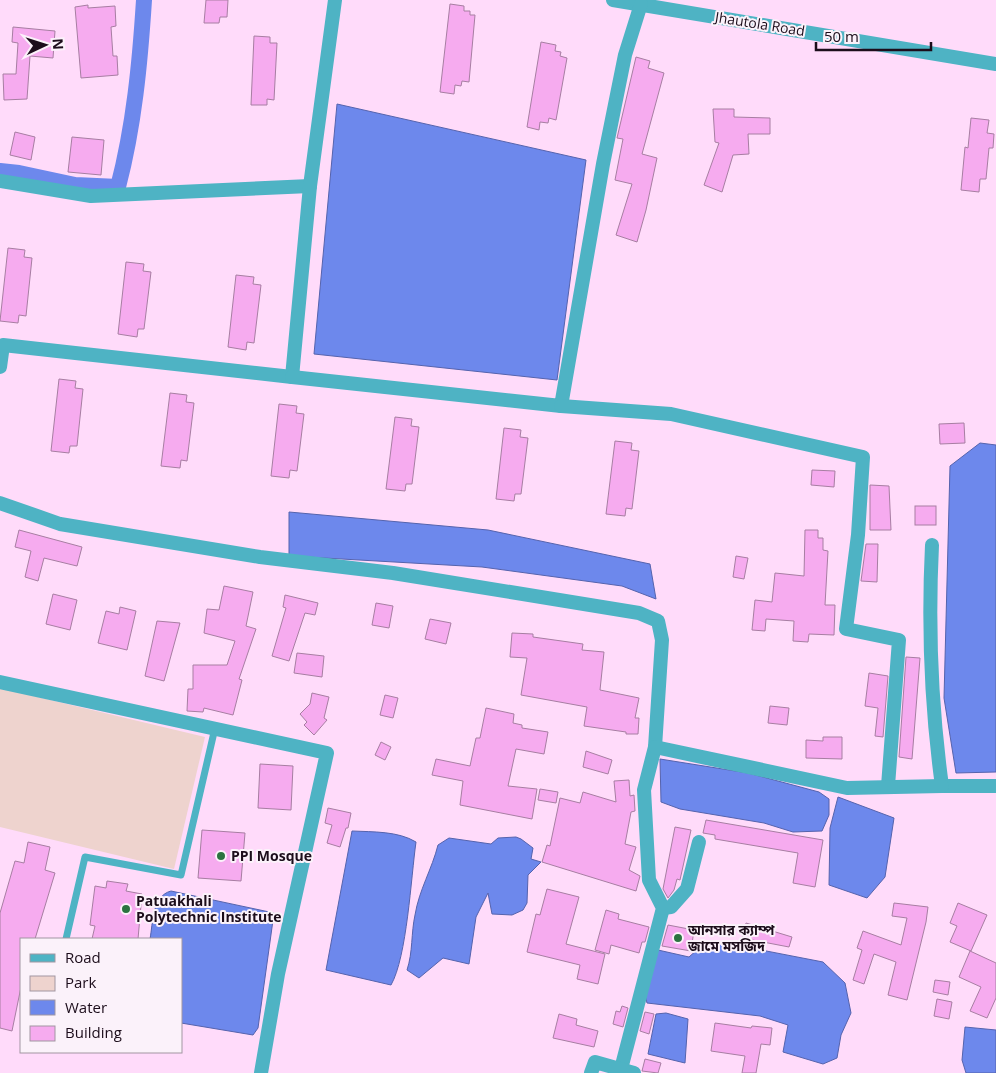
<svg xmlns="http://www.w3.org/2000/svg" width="996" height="1073" viewBox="0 0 996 1073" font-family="'Open Sans','Noto Sans Bengali',sans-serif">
	<rect width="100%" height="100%" fill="#ffdbfa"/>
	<polygon fill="#eed3ce" points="0,688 205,737 174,869 0,827"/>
	<g fill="#6d88ec" stroke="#5563ad">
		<polygon points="337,104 586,160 557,380 314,354"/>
		<polygon points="980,443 996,445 996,772 956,773 944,698 950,466"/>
		<polygon points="289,512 488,530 650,564 656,599 622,586 482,567 289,556"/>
		<polygon points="660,759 748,773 819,792 829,799 829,815 822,831 793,832 764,823 680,809 661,802"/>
		<polygon points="838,797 894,818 885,877 867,898 829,885 830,828"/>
		<path d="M 352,831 C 373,832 398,831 416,842 C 411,877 407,957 391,985 L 326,970 Z"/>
		<path d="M 516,837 L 521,839 L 533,848 L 531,859 L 541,862 L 528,875 L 527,903 L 523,910 L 512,915 L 492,914 L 488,893 L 476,917 L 469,964 L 443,958 L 419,978 L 407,970 C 413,952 411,933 415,915 C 419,890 432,869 438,845 L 449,838 L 491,844 L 498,838 Z"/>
		<path d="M 171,891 L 274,913 L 258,1028 L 253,1035 L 181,1023 L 181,939 L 150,939 C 153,923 152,896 171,891 Z"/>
		<polygon points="725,943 823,962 845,983 851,1013 841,1035 837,1058 823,1064 783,1052 788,1025 760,1016 647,1003 645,995 658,950 689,957 698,949"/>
		<polygon points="666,1013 688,1019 685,1063 648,1054 656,1014"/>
		<polygon points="965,1027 996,1030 996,1073 966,1073 962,1060"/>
	</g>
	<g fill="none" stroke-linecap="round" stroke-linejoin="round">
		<path stroke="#6d88ec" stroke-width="16" d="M 0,171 L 19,173 L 75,185 L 118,187 C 134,126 140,63 144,0"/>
	</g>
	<g fill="#f6abef" stroke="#a77ea2">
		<polygon points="206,0 228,0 227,17 220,17 219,23 204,23"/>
		<polygon points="450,4 464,6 464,11 470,11 470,15 475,15 469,82 462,81 461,86 455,85 454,94 440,92"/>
		<polygon points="88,5 88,8 115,6 116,26 111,27 113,56 117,56 118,75 81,78 75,7"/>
		<polygon points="13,27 55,31 53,58 30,56 27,99 4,100 3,74 16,74 18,43 12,42"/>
		<polygon points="254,36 270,37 270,43 277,43 274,100 267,99 267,105 251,105"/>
		<polygon points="541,42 556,45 555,51 561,52 560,56 567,58 556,120 549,118 548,123 540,122 539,130 527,127"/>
		<polygon points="636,57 650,61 648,68 664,73 642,154 657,158 646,210 637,242 616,235 632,184 615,180 623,139 617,138"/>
		<polygon points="713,109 734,109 734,117 770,118 770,134 748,134 749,154 733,155 722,192 704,185 719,143 715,142"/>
		<polygon points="971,118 989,120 987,133 994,134 993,148 989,148 986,179 980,179 979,192 961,190 965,147 968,148"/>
		<polygon points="15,132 35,137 31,160 10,155"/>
		<polygon points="72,137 104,140 101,175 68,172"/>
		<polygon points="8,248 25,250 24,257 32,258 26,316 19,315 18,323 0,321"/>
		<polygon points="126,262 144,264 143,271 151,272 144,329 138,329 137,337 118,334"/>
		<polygon points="236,275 254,277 253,284 261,285 254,343 247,342 246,350 228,347"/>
		<polygon points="59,379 76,381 75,388 83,389 77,446 70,446 69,453 51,451"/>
		<polygon points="170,393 187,395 186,402 194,403 187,461 181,460 180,468 161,466"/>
		<polygon points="279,404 297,406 296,413 304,414 297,471 290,470 289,478 271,476"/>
		<polygon points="395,417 412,419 411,426 419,427 412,484 406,484 405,491 386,489"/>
		<polygon points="964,423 965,443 940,444 939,424"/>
		<polygon points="504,428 521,430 520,437 528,438 521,494 515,494 514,501 496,499"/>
		<polygon points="615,441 632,443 631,450 639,451 632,509 626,508 625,516 606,514"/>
		<polygon points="812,470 835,471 834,487 811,485"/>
		<polygon points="870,485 889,486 891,530 870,530"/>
		<rect x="915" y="506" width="21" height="19"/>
		<polygon points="19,530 82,547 77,566 44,558 38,581 25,577 31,551 15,547"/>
		<polygon points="805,530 818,530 818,538 823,538 823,550 828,551 825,605 835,605 834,635 809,634 808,642 793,641 794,621 766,619 765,631 752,630 755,600 772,602 775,573 804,576"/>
		<polygon points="866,544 878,544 877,582 861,581"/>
		<polygon points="736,556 748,558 744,579 733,577"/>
		<polygon points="224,586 253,592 246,626 256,629 239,679 242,680 233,715 204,708 203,712 187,711 188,689 193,689 193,665 227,665 235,641 204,633 207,609 219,610"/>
		<polygon points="53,594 77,600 70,630 46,624"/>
		<polygon points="285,595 318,603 315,615 305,613 289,661 272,656 286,608 283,607"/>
		<polygon points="376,603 393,606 389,628 372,625"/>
		<polygon points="120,607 136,611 127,650 98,643 106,611 119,614"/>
		<polygon points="430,619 451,623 446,644 425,639"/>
		<polygon points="157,621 180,623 164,681 145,676"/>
		<polygon points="512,633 533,634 533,637 583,644 582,650 604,652 600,690 639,698 635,718 639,718 638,734 626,734 626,732 584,726 587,707 521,695 527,658 510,657"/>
		<polygon points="297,653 324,656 322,677 294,673"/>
		<polygon points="906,657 920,658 912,759 899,757"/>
		<polygon points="869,673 888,676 883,737 875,736 878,708 865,706"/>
		<polygon points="312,693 329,697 324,718 327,720 314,735 304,725 307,722 300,714 310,704"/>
		<polygon points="385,695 398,698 393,718 380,715"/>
		<polygon points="770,706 789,708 787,725 768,723"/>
		<polygon points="486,708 514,714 513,723 522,725 522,728 548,732 544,754 516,749 508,786 537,789 532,819 460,805 463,781 432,775 436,759 470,766 476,738 480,738"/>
		<polygon points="823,737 842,737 842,759 806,758 806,740 823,741"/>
		<polygon points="381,742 391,747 385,760 375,755"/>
		<polygon points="586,751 612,760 608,774 583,767"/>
		<polygon points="260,764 293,766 291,810 258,808"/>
		<polygon points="629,780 630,796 634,795 635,811 631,812 625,844 636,847 629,870 640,876 636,891 542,862 547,845 550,846 560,798 580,803 583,792 616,802 614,781"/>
		<polygon points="540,789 558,792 556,803 538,800"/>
		<polygon points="328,808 351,813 348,828 346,828 340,847 327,843 332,825 325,823"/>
		<polygon points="706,820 823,840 815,887 793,883 798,853 715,839 715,835 703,833"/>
		<polygon points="675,827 691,830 680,880 677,879 674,890 668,898 663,889"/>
		<polygon points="202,830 245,833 241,881 198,878"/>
		<polygon points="28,842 50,847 45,870 55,873 35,939 21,939 21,987 12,1031 0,1028 0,913 15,861 24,863"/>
		<polygon points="107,881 128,884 126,891 142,894 138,939 92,939 95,926 90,925 95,886 106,888"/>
		<polygon points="547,889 579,897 566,944 605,954 598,984 577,979 580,965 527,952 536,914 540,915"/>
		<polygon points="894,903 928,907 926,922 907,1000 888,995 896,962 874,954 864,984 853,980 862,950 857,948 863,931 901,945 907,918 892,916"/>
		<polygon points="958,903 987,915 971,951 950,942 957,926 950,923"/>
		<polygon points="606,910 619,914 618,919 649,927 645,942 642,942 639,953 611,945 609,954 595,950"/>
		<polygon points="746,923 792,937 789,947 742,938"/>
		<polygon points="668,925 694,930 691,951 662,946"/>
		<polygon points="970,951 996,963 996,998 987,1018 970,1011 981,987 959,977"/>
		<polygon points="935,980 950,982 948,995 933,992"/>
		<polygon points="937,999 952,1002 949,1019 934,1016"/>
		<polygon points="622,1006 628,1008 623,1027 613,1024 616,1011 620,1012"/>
		<polygon points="645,1012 654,1014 649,1034 640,1031"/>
		<polygon points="559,1014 577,1019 576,1025 598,1031 594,1047 553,1038"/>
		<polygon points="715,1023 751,1028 752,1026 772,1028 770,1045 761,1044 756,1073 742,1073 745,1056 711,1051"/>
		<polygon points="645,1059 661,1063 658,1073 642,1071"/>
	</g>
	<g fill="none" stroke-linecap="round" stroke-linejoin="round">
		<polyline stroke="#4eb3c4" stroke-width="7" points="66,939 85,857 181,875 215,728"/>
		<g stroke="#4eb3c4" stroke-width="14">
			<polyline points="613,0 996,64"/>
			<polyline points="0,181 91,196 310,186"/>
			<polyline points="0,367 3,345 292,377 310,186 335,0"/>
			<polyline points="292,377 561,406 603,164 625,55 641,4"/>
			<polyline points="561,406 671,414 863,457 858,535 846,629 899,640 888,786"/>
			<polyline points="0,503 60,524 260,557 393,573 639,613 658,621 662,640 655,747 644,790 649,880 663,908 621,1069"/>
			<path d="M 932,545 C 928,626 931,706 942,786 L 996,786"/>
			<polyline points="0,682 327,753 278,974 261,1073"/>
			<polyline points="655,747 847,788 942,786"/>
			<polyline points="663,908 671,907 687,889 699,842"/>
			<polyline points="591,1073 595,1062 634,1073"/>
		</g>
	</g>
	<g fill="#2b7340" stroke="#fbf2fa" stroke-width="2">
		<circle cx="221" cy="856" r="5"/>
		<circle cx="126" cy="909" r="5"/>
		<circle cx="678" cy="938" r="5"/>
	</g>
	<g text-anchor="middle" stroke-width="4" stroke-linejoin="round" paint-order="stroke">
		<g font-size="14" fill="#1c0d1b" stroke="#fbf2fa">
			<text transform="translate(760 24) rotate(9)" y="5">Jhautola Road</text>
		</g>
		<g font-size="14" font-weight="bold" fill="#1c0d1b" stroke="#fbf2fa" text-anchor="start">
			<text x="231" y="861">PPI Mosque</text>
			<text x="136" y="906">Patuakhali<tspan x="136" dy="16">Polytechnic Institute</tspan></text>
			<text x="688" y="935">আনসার ক্যাম্প<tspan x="688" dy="16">জামে মসজিদ</tspan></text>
		</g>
	</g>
	<rect x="20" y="938" width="162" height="115" fill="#fbf2fa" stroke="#a296a1"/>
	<rect x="30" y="954" width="25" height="8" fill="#4eb3c4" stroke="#a296a1"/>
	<text x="65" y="963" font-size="15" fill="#1c0d1b">Road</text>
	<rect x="30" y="976" width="25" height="15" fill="#eed3ce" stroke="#a296a1"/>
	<text x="65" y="988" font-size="15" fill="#1c0d1b">Park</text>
	<rect x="30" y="1000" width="25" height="15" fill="#6d88ec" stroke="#a296a1"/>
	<text x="65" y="1013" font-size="15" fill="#1c0d1b">Water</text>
	<rect x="30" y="1026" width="25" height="15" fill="#f6abef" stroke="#a296a1"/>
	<text x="65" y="1038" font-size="15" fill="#1c0d1b">Building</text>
	<g transform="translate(45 45) rotate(86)" stroke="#fbf2fa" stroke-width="4" paint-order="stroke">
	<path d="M0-4L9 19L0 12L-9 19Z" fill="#1c0d1b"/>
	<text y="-8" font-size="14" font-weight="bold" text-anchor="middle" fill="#1c0d1b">N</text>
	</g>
	<path d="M816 42v8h115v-8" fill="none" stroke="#1c0d1b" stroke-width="2.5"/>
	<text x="824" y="42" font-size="15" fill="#1c0d1b" stroke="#fbf2fa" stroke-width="4" paint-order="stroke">50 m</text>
</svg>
